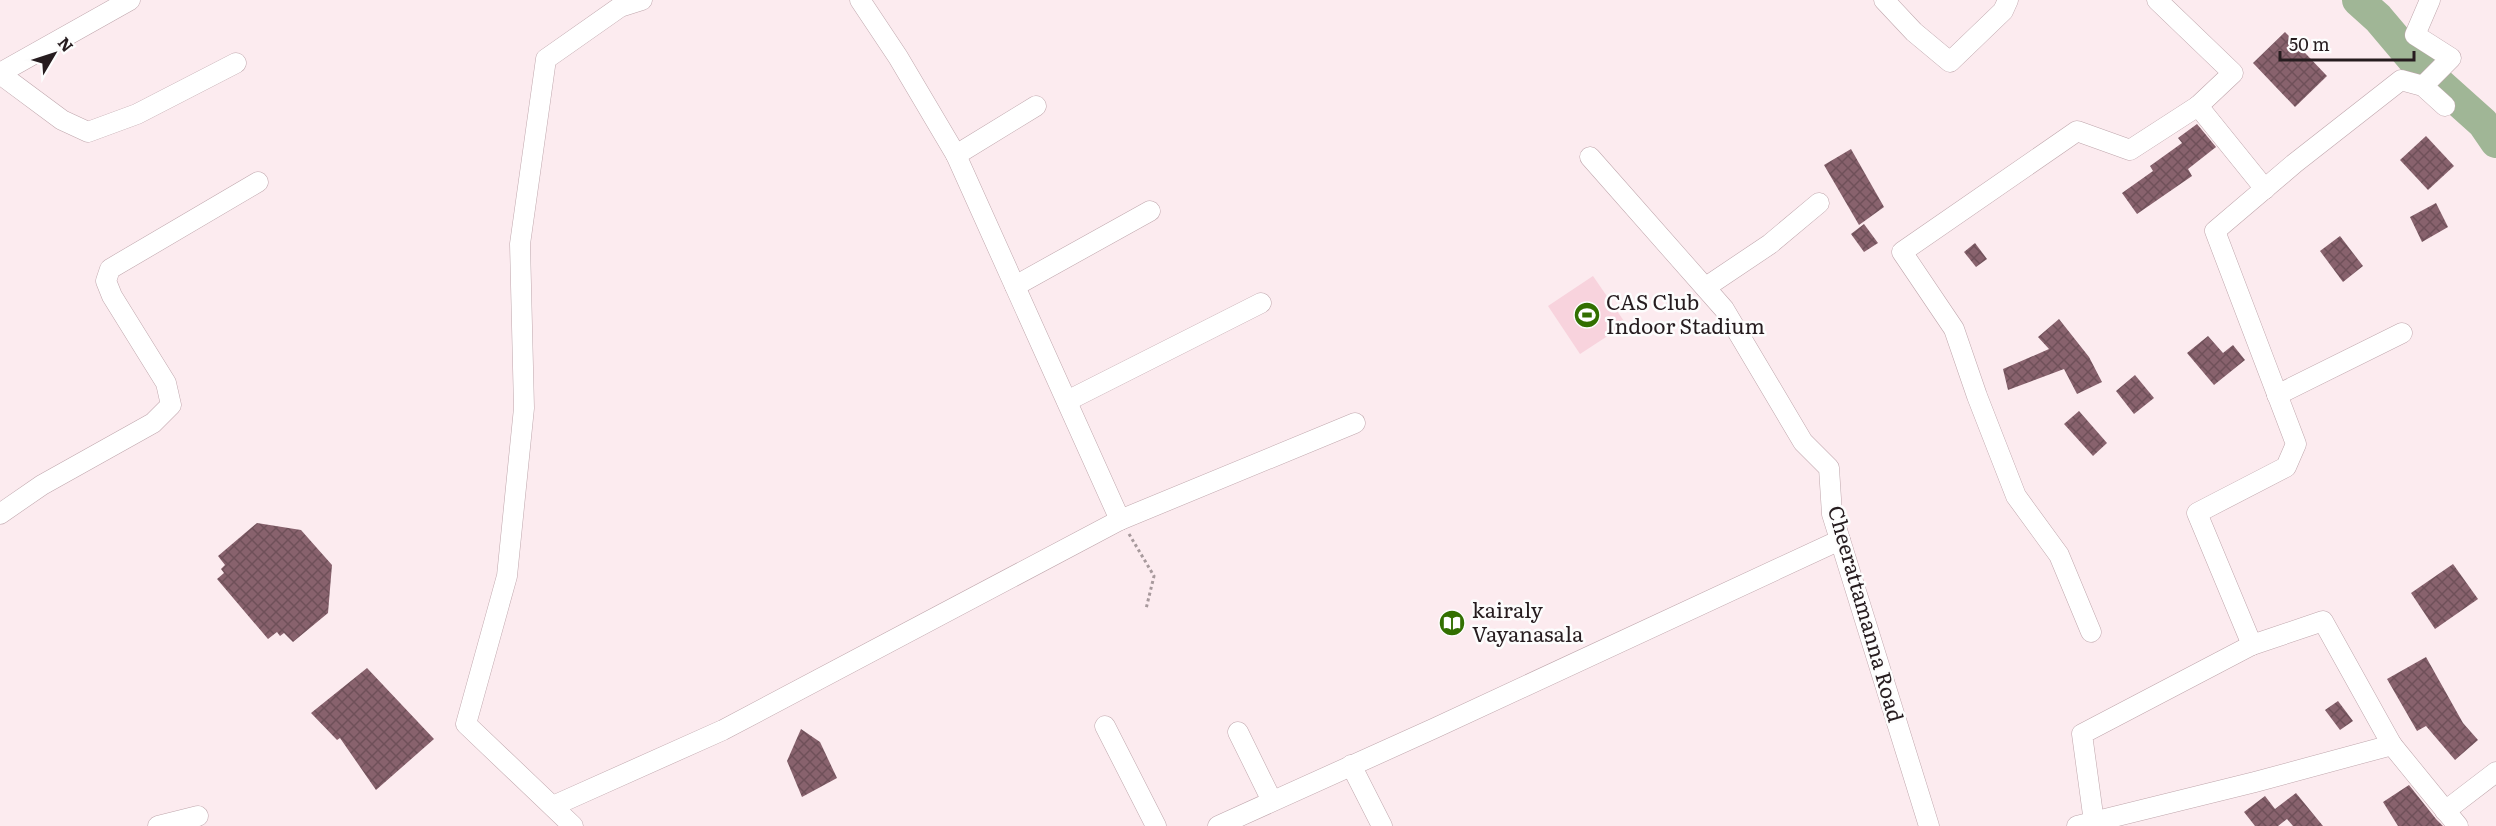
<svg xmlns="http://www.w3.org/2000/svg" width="2496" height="826" viewBox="0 0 2496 826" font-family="Literata,serif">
	<defs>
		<pattern id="building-cross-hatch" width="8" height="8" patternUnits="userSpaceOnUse" patternTransform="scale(1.5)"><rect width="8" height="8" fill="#88626d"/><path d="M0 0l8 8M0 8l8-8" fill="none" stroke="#6f5059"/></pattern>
	</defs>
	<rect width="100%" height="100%" fill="#fcebef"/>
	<polygon fill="#f8d3dd" points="1593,276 1626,324 1580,354 1548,306"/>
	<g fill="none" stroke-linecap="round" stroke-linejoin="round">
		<polyline stroke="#a0b696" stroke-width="32" points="2358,0 2378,18 2416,63 2483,123 2496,142"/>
	</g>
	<g fill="url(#building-cross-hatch)">
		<polygon points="2285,32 2327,76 2295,107 2253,63"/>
		<polygon points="2197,124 2216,147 2188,169 2192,176 2137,214 2122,193 2153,171 2150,166 2182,143 2178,138"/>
		<polygon points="2426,136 2454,166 2428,190 2400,160"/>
		<polygon points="1851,149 1884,207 1859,225 1824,165"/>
		<polygon points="2436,203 2448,227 2422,242 2410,217"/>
		<polygon points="1864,224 1878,243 1864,252 1851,234"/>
		<polygon points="2340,236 2363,266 2343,282 2320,251"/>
		<polygon points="1975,243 1987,259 1976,267 1964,252"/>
		<polygon points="2059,319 2089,357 2102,382 2077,394 2064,369 2008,390 2003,369 2049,349 2038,337"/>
		<polygon points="2208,336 2223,353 2233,345 2245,360 2214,385 2187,353"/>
		<polygon points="2135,375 2154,398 2134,414 2116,391"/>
		<polygon points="2079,411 2107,443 2093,456 2064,424"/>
		<polygon points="257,523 301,530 332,565 328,613 293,642 284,633 280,636 277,632 268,639 217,579 224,573 221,569 225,565 218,556"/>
		<polygon points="2453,564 2478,599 2435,629 2411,593"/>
		<polygon points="2426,657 2463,723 2478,740 2455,760 2426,726 2417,731 2387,679"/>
		<polygon points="367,668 434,739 376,790 340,738 337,740 311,713"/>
		<polygon points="2338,701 2353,721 2340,730 2325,710"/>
		<polygon points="801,729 820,742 837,778 802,797 787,761"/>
		<polygon points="2409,785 2436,819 2443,826 2398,826 2383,802"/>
		<polygon points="2296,793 2323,826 2293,826 2287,819 2278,826 2255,826 2244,812 2265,796 2275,809"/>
	</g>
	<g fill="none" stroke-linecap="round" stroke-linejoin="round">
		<defs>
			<g id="street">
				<polyline points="860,0 898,57 956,155"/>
				<polyline points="1884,0 1914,32 1950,62 2003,11 2008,0"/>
				<polyline points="2157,0 2233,73 2198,106 2265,189"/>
				<polyline points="0,73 130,0"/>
				<polyline points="0,74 62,120 88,132 137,114 236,63"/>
				<polyline points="2423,86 2451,58 2415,35 2430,0"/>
				<polyline points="1590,157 1724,309 1803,442 1829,468 1832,514 1929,826"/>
				<polyline points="1015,286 1150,211"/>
				<polyline points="1706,287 1770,244 1819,203"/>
				<polyline points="2277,395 2402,333"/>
				<polyline points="1067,401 1261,303"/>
				<polyline points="0,514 42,485 153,423 171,405 166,383 112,296 106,281 110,269 258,182"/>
				<polyline points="1120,520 1355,423"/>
				<polyline points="2091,632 2059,555 2016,496 1977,396 1954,329 1902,252 2077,131 2130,150 2198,106"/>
				<polyline points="1105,726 1156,826"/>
				<polyline points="1238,732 1272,801"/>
				<polyline points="2392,745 2323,621 2252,645 2197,513 2286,467 2296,444 2215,231 2295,163 2401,80 2423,86 2445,106"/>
				<polyline points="1351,765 1382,826"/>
				<polyline points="553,806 723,730 1120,520 956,155 1036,106"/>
				<polyline points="2445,811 2496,772"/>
				<polyline points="2094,822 2082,734 2252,645"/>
				<polyline points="158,826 198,816"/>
				<polyline points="573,826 466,724 507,576 524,408 520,244 546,59 620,7 642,0"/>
				<polyline points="1218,826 1435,728 1840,540"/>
				<polyline points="2077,826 2255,782 2392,745 2458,826"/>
			</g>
		</defs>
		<use href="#street" stroke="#bfa6ac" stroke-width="21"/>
		<polyline stroke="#a7999c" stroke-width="3" stroke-dasharray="3 3" stroke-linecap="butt" points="1129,534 1154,576 1146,609"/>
		<use href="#street" stroke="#fff" stroke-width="20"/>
	</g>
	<defs>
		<symbol id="stadium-disc" viewBox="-11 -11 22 22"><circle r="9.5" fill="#326f00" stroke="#fdfdfd"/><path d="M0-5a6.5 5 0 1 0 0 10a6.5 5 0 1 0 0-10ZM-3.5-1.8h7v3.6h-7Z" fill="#fff"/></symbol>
		<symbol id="library-disc" viewBox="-11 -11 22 22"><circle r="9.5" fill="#326f00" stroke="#fdfdfd"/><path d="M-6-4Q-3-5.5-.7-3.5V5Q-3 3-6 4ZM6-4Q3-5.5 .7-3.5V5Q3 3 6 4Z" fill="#fff"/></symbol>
	</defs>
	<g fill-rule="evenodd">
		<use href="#stadium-disc" x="1572" y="300" width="30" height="30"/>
		<use href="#library-disc" x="1437" y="608" width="30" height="30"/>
	</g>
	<g text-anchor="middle" stroke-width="5" stroke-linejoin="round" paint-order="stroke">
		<g font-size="21" fill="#261c1f" stroke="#fdfdfd" text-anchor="start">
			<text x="1606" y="310">CAS Club<tspan x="1606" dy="24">Indoor Stadium</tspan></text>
			<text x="1472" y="618">kairaly<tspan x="1472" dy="24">Vayanasala</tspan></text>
		</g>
		<g font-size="21" fill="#261c1f" stroke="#fdfdfd">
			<text transform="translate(1865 614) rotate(74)" y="7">Cheerattamanna Road</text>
		</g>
	</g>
	<g transform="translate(54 54) rotate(51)" stroke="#fdfdfd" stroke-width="4.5" paint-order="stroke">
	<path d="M0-4.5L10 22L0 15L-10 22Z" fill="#261c1f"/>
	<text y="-9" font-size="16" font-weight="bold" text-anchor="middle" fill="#261c1f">N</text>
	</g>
	<path d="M2280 51v9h134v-9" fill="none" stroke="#261c1f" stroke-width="3"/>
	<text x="2289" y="51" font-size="18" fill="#261c1f" stroke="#fdfdfd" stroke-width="4.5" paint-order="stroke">50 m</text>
</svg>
